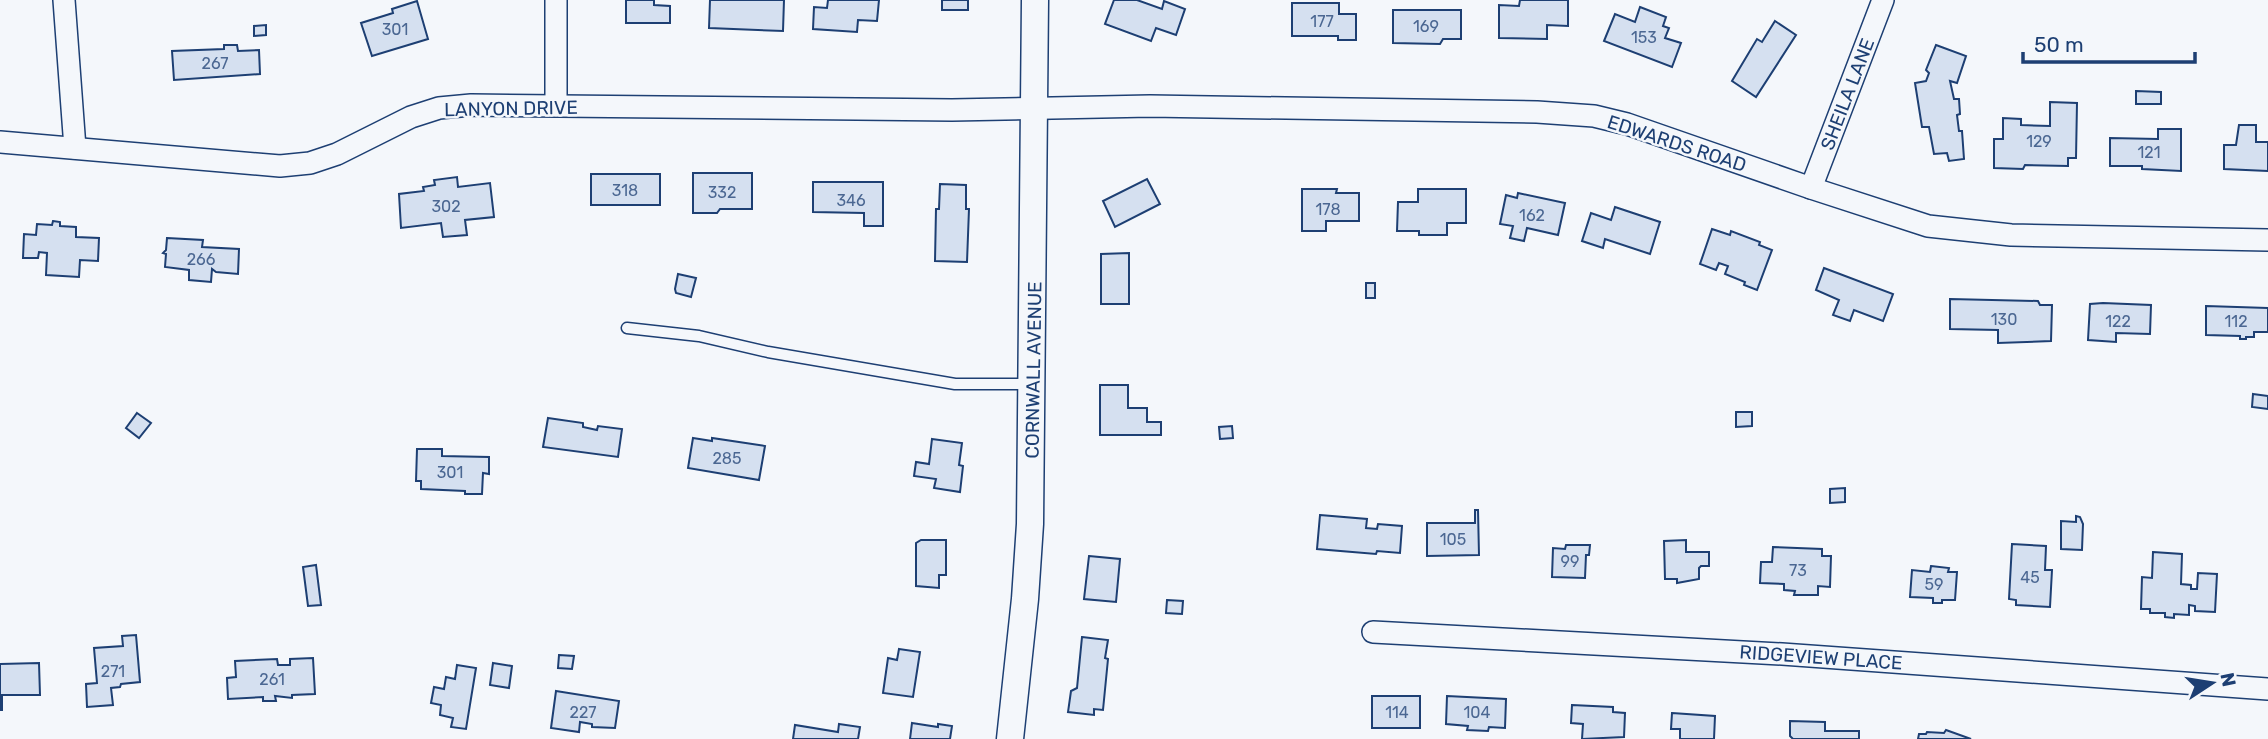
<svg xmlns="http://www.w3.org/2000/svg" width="2268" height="739" viewBox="0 0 2268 739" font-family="Rubik,sans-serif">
	<rect width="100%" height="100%" fill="#f4f7fb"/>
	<g fill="#d5e0f0" stroke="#1d3f73" stroke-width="2">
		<polygon points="626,0 654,0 654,5 670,6 670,23 626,23"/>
		<polygon points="710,0 784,0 783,31 709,28"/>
		<polygon points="828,0 879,0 877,21 858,20 857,32 813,29 814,7 827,8"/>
		<rect x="942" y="0" width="26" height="10"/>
		<polygon points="1114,0 1137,0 1162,9 1164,1 1185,9 1176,35 1156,28 1151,41 1105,24"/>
		<polygon points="1520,0 1568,0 1568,26 1547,25 1547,39 1499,38 1499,5 1519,6"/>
		<polygon points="417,1 428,39 372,56 361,23 393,13 392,9"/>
		<polygon points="1292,3 1339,3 1339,14 1356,14 1356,40 1338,40 1338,36 1292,36"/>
		<polygon points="1640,7 1666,17 1663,26 1669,28 1665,38 1681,43 1672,67 1604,41 1615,14 1635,22"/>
		<polygon points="1393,10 1461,10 1461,39 1443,39 1440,44 1393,43"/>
		<polygon points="1775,21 1796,35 1756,97 1732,81 1757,39 1762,42"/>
		<polygon points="266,25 266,35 254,36 254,26"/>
		<polygon points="224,45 237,45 238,51 259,50 260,74 174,80 172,51 224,49"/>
		<polygon points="1936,45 1966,56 1957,83 1950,81 1954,99 1959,99 1960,114 1957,115 1959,131 1962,131 1964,159 1949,161 1947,153 1934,154 1929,127 1922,127 1915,83 1926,81 1929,73 1926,70"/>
		<polygon points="2136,91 2161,92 2161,104 2136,104"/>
		<polygon points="2050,102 2077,103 2076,158 2068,158 2068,166 2025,165 2023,169 1994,168 1994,139 2003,139 2003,118 2021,119 2021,125 2050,126"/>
		<polygon points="2239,125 2256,125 2256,142 2268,142 2268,171 2224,169 2224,145 2236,145"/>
		<polygon points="2158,129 2181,129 2181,171 2142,169 2142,166 2110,166 2110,138 2158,139"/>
		<polygon points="693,173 752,173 752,209 720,209 717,213 693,213"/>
		<rect x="591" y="174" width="69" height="31"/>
		<polygon points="457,177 458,187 490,183 494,217 465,220 467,235 443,237 441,223 401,228 399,194 424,191 423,187 435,185 434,180"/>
		<polygon points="1147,179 1160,204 1115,227 1103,201"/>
		<polygon points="813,182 883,182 883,226 864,226 864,213 813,212"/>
		<polygon points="940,184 966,185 966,209 969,209 967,262 935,261 936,209 939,209"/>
		<polygon points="1302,189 1337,189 1336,193 1359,193 1359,221 1326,221 1326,231 1302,231"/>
		<polygon points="1418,189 1466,189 1466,223 1447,223 1447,235 1419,235 1419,231 1397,231 1398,202 1418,202"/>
		<polygon points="1518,193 1565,203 1558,235 1527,228 1524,241 1510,238 1513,226 1500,224 1506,195 1517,198"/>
		<polygon points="1615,207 1660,222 1650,254 1605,239 1603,248 1582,241 1591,213 1611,220"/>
		<polygon points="53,221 60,222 60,226 76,227 76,237 99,238 98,261 80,260 79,277 46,275 47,253 39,252 38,258 23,258 24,234 36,235 37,224 52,225"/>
		<polygon points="1712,229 1730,235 1731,231 1760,242 1759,245 1772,250 1757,290 1744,285 1745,282 1725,274 1728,266 1719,263 1716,270 1700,264"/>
		<polygon points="167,238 203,240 202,247 239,249 238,274 216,272 212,269 211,282 189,280 189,270 165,267 166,254 163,253 166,250"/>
		<polygon points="1129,253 1129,304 1101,304 1101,254"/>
		<polygon points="1824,268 1893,294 1883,321 1854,310 1850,321 1833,315 1839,300 1816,290"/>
		<polygon points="678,274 696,278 691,297 676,293 675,289"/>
		<rect x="1366" y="283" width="9" height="15"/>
		<polygon points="1950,299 2038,301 2040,305 2052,305 2051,341 1998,343 1998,330 1950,329"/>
		<polygon points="2103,303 2151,305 2150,334 2116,333 2116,342 2088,340 2090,304"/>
		<polygon points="2206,306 2268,308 2268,332 2254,332 2254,337 2246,337 2246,339 2240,339 2240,336 2206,335"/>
		<polygon points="1100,385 1128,385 1128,408 1147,408 1147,422 1161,422 1161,435 1100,435"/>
		<polygon points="2253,394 2268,396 2268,409 2252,407"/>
		<polygon points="1736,412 1752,412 1752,426 1736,427"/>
		<polygon points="137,413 151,423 139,438 126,428"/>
		<polygon points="548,418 583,423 583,427 597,430 598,426 622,429 618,457 543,447"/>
		<polygon points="1232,426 1233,438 1220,439 1219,427"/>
		<polygon points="693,438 712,441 712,438 765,446 759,480 688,468"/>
		<polygon points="932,439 962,443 959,465 963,466 960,492 934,488 936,479 914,476 916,462 929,464"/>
		<polygon points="417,449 442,449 442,456 489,457 489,474 483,473 482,494 465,494 465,491 421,489 421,481 416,481"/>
		<polygon points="1845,488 1845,502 1830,503 1830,489"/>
		<polygon points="1475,510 1478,510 1479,555 1427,556 1427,523 1475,523"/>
		<polygon points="1320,515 1367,519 1366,528 1377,529 1378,524 1402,526 1400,553 1377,551 1376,554 1317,549"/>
		<polygon points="2076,516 2080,517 2083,524 2082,550 2061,549 2061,521 2076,522"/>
		<polygon points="921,540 946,540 946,575 939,575 939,588 916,586 916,543"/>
		<polygon points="1686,540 1686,552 1709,552 1709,566 1701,566 1699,568 1699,579 1677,583 1677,579 1665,579 1664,541"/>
		<polygon points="2012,544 2046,546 2045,570 2052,570 2050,607 2016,605 2016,600 2009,599"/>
		<polygon points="1566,545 1590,545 1589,555 1586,555 1585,578 1552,577 1553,548 1565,549"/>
		<polygon points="1773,547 1822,549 1822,556 1831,556 1830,587 1818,586 1818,595 1794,595 1795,591 1784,590 1784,584 1760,583 1761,562 1772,562"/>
		<polygon points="2153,552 2182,554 2181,584 2191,585 2191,589 2197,589 2198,573 2217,574 2215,612 2195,611 2195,606 2189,605 2189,615 2174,614 2174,618 2165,617 2165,613 2150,613 2150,609 2141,609 2142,577 2152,578"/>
		<polygon points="1089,556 1120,559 1116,602 1084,599"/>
		<polygon points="316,565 321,605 308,606 303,567"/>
		<polygon points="1931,566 1949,568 1948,572 1957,572 1955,600 1942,600 1942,603 1933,603 1933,598 1910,597 1912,570 1930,572"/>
		<polygon points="1167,600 1183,601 1182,614 1166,613"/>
		<polygon points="136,635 140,682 121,684 120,687 111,688 113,705 87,707 86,684 97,683 94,648 123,646 122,636"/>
		<polygon points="1082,637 1108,640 1105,658 1108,659 1103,710 1094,709 1094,715 1068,712 1071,691 1077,688"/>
		<polygon points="899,649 920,652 913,697 883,693 888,658 897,660"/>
		<polygon points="559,655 574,656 572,669 558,668"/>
		<polygon points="313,658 315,694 292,695 292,698 275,696 276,701 263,701 263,697 228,699 227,678 236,677 235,661 277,659 278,665 290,665 290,659"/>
		<polygon points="39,663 40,695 2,695 2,710 0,710 0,664"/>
		<polygon points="493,663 512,666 509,688 490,685"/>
		<polygon points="457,665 476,668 466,729 451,727 453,718 440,715 441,705 431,703 434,687 444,689 446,677 455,679"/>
		<polygon points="556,691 619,701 615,728 592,727 592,724 580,722 579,732 551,728"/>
		<rect x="1372" y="696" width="48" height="32"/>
		<polygon points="1447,696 1506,699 1505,728 1489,727 1488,731 1467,730 1468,726 1446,724"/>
		<polygon points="1572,705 1613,707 1613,712 1625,713 1624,737 1582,739 1583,724 1571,723"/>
		<polygon points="1672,713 1715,716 1714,739 1680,739 1680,729 1671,729"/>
		<polygon points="1790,721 1825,722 1825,731 1859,731 1859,739 1793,739 1790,736"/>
		<polygon points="912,723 938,727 938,724 952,726 950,739 910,739"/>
		<polygon points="839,724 860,727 858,739 793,739 795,725 838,732"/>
		<polygon points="1946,730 1971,739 1918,739 1919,734 1926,734 1927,732 1944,733"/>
	</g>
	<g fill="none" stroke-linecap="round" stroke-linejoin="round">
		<defs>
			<polyline id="service" points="627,328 699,336 768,352 955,384 1030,384"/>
			<g id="minor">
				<polyline points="64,0 75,148"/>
				<polyline points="556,106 556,0"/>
				<polyline points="0,142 280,166 310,163 337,154 411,117 439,108 471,105 952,110 1150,106 1537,112 1594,116 1627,124 1811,188 1928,226 2011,235 2268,240"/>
				<polyline points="1811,188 1883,0"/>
				<polyline points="1373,632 1782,654 2268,689"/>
			</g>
			<polyline id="tertiary" points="1010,739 1025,599 1030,524 1035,0"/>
		</defs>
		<use href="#service" stroke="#1d3f73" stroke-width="13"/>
		<use href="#minor" stroke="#1d3f73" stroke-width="24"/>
		<use href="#tertiary" stroke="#1d3f73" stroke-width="29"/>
		<use href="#service" stroke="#f4f7fb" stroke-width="10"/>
		<use href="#minor" stroke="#f4f7fb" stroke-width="21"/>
		<use href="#tertiary" stroke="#f4f7fb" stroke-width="26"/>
	</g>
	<g text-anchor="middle" stroke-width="5" stroke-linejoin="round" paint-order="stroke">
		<g font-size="16" fill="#4b6792">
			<text x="1322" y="27">177</text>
			<text x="1426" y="32">169</text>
			<text x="395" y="35">301</text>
			<text x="1644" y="43">153</text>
			<text x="215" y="69">267</text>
			<text x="2039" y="147">129</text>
			<text x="2149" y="158">121</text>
			<text x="625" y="196">318</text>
			<text x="722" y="198">332</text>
			<text x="851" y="206">346</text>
			<text x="446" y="212">302</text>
			<text x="1328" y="215">178</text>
			<text x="1532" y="221">162</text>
			<text x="201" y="265">266</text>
			<text x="2004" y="325">130</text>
			<text x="2118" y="327">122</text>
			<text x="2236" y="327">112</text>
			<text x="727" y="464">285</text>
			<text x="450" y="478">301</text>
			<text x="1453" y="545">105</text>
			<text x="1570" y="567">99</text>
			<text x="1798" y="576">73</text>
			<text x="2030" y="583">45</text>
			<text x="1934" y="590">59</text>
			<text x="113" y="677">271</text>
			<text x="272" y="685">261</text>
			<text x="583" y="718">227</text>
			<text x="1397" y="718">114</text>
			<text x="1477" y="718">104</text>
		</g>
		<g font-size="19" fill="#1d3f73" stroke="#f4f7fb">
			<text transform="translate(1847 94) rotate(-69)" y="7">SHEILA LANE</text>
			<text transform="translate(511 108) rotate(-1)" y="7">LANYON DRIVE</text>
			<text transform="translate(1677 143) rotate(18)" y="7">EDWARDS ROAD</text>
			<text transform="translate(1033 370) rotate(-89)" y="7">CORNWALL AVENUE</text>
			<text transform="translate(1821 657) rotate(4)" y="7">RIDGEVIEW PLACE</text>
		</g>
	</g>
	<g transform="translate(2212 683) rotate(78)" stroke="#f4f7fb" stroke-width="5" paint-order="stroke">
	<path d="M0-5L12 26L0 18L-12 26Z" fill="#1d3f73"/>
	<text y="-10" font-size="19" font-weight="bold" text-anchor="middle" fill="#1d3f73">N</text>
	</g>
	<path d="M2023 52v10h172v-10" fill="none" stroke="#1d3f73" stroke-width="3.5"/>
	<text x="2034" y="52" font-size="21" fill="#1d3f73" stroke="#f4f7fb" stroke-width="5" paint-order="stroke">50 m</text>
</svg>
